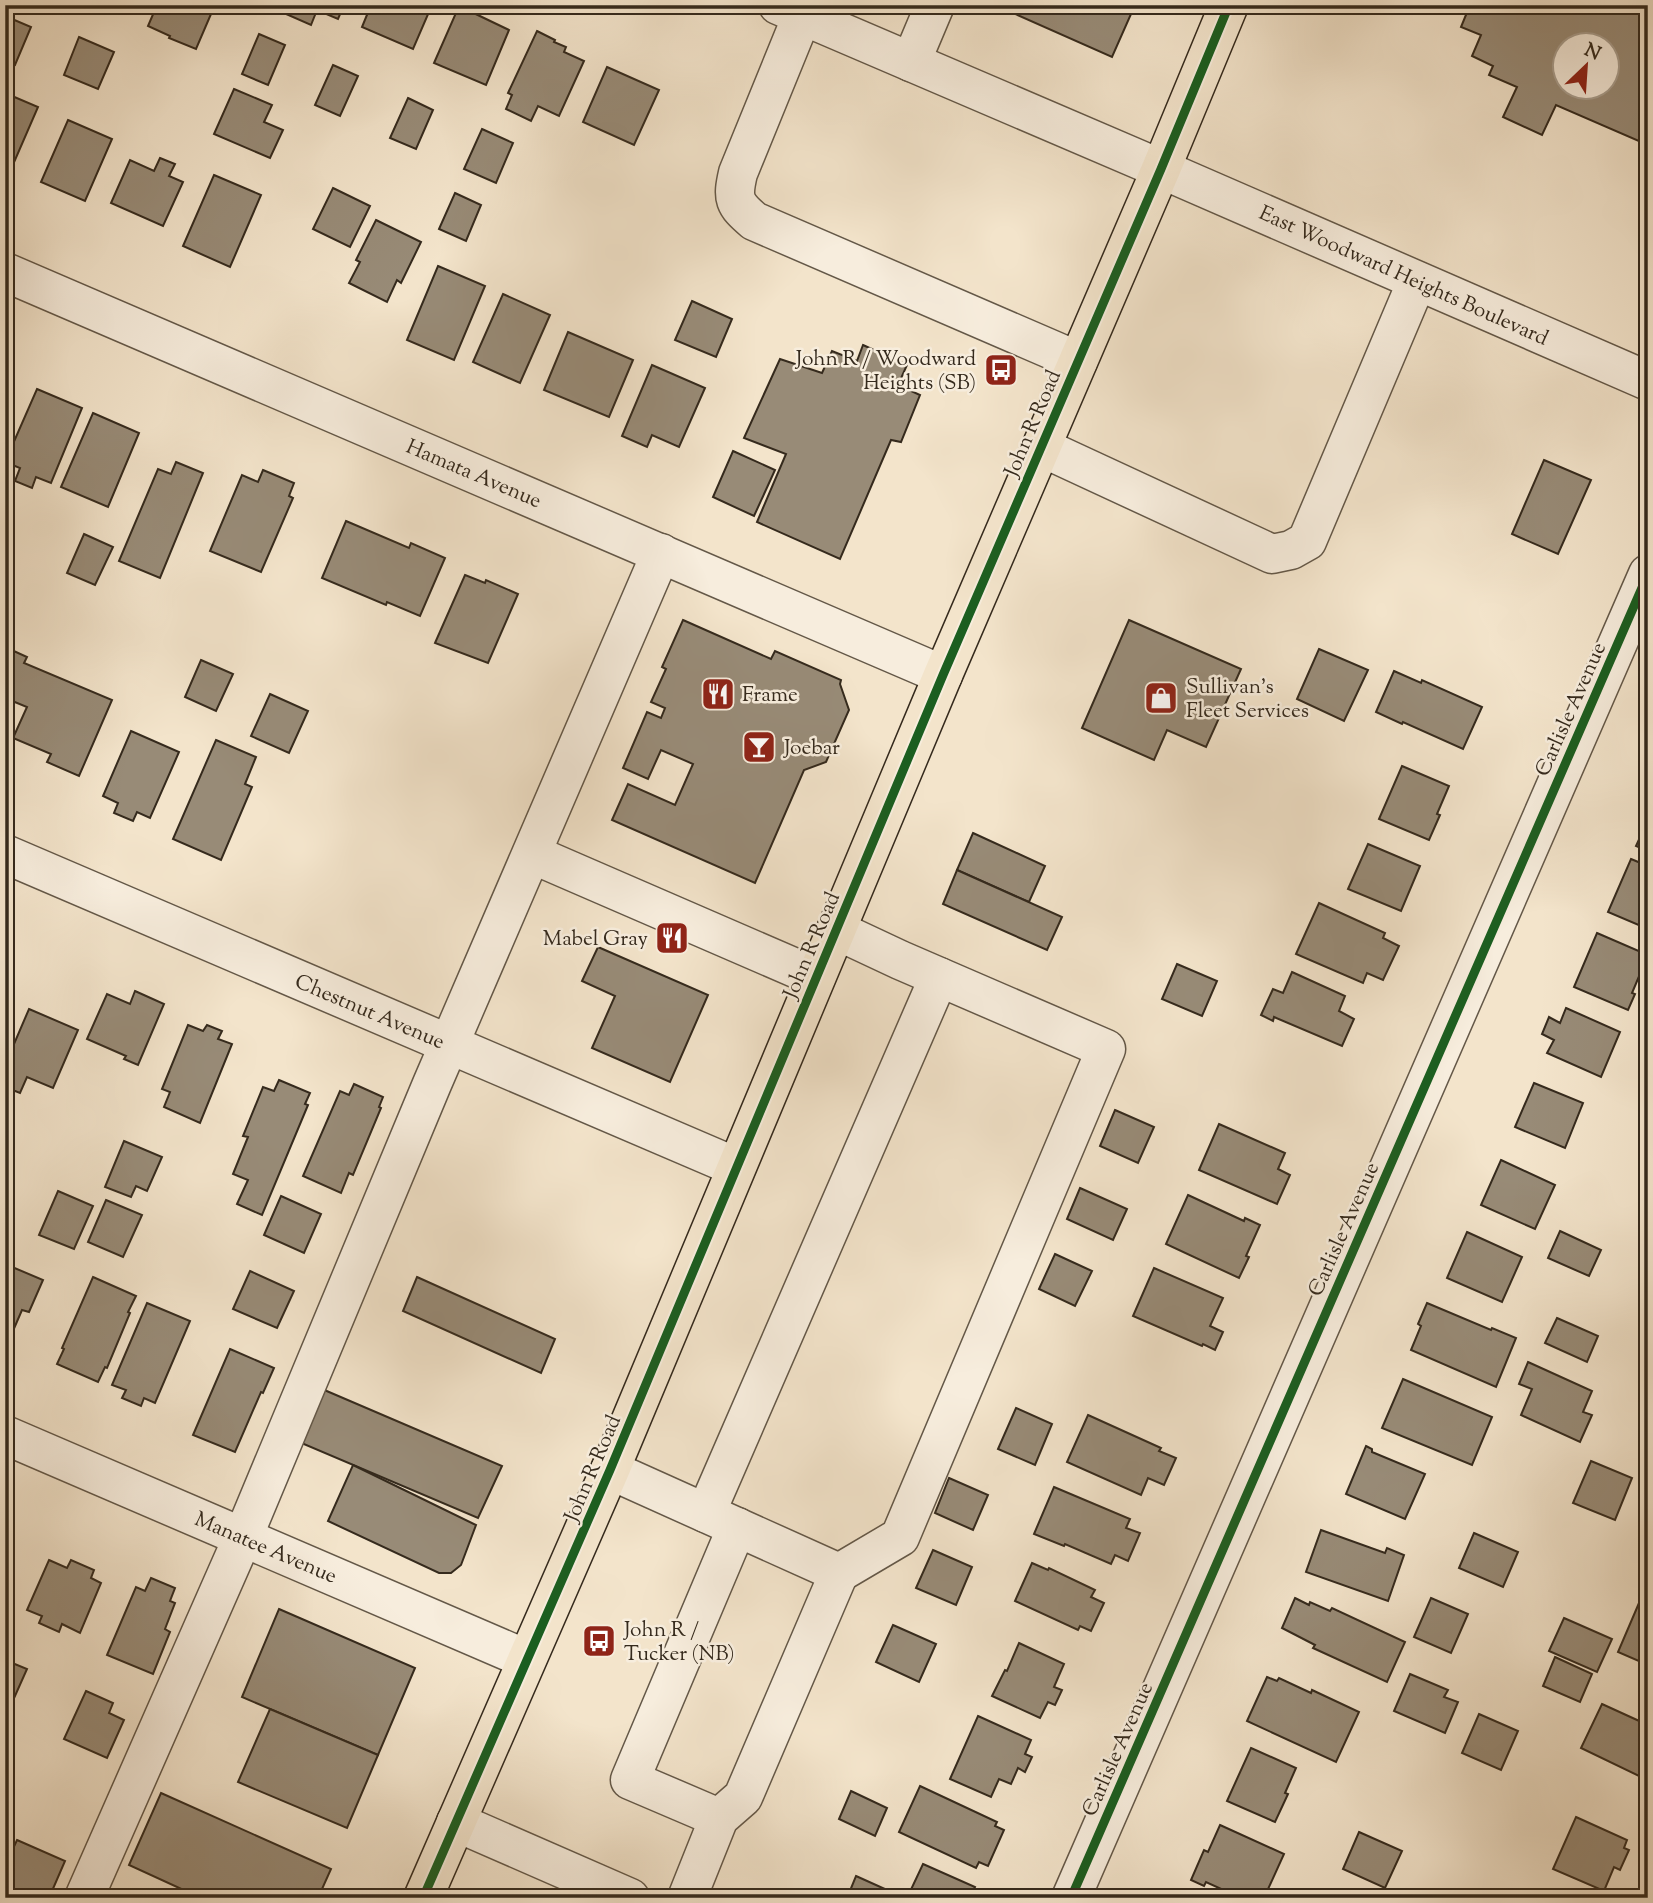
<svg xmlns="http://www.w3.org/2000/svg" width="1653" height="1903" viewBox="0 0 1653 1903" font-family="'Sorts Mill Goudy',serif">
	<rect width="100%" height="100%" fill="#f3e4cb"/>
	<filter id="stains"><feTurbulence type="fractalNoise" baseFrequency=".00286" numOctaves="4"/><feColorMatrix values="0 0 0 0 .2 0 0 0 0 .09 0 0 0 0 .02 0 0 0 .5 -.17"/></filter>
	<radialGradient id="worn" r=".72"><stop offset=".6" stop-color="#630" stop-opacity="0"/><stop offset="1" stop-color="#630" stop-opacity=".3"/></radialGradient>
	<g fill="#988b77" stroke="#352a1d" stroke-width="2" fill-rule="evenodd">
		<polygon points="157,5 211,5 214,7 196,49 169,38 170,36 148,26"/>
		<polygon points="290,5 344,5 338,19 317,10 311,25 286,14"/>
		<polygon points="371,5 432,5 413,49 362,27"/>
		<polygon points="995,5 1135,5 1112,57"/>
		<path d="M 1470,5 L 1629,5 L 1648,13 L 1648,145 L 1556,105 L 1542,135 L 1503,117 L 1517,87 L 1489,75 L 1493,66 L 1472,56 L 1481,35 L 1461,27 ZM 1566,46 L 1608,46 L 1608,88 L 1566,88 Z"/>
		<polygon points="459,6 509,30 486,85 434,63"/>
		<polygon points="5,16 31,27 15,65 5,61"/>
		<polygon points="537,31 555,40 554,42 566,47 564,52 584,61 559,116 538,106 531,121 506,109 512,95 508,93"/>
		<polygon points="259,34 285,45 268,85 242,74"/>
		<polygon points="79,37 114,52 98,89 64,75"/>
		<polygon points="333,65 358,76 340,116 315,105"/>
		<polygon points="607,67 659,90 634,145 583,122"/>
		<polygon points="234,89 272,105 264,122 283,130 270,158 214,134"/>
		<polygon points="5,93 38,107 12,167 5,164"/>
		<polygon points="408,98 433,110 416,149 390,138"/>
		<polygon points="68,120 112,139 85,201 41,182"/>
		<polygon points="482,129 513,143 496,183 464,169"/>
		<polygon points="160,158 175,164 169,176 183,182 163,226 111,203 130,160 154,171"/>
		<polygon points="214,175 261,195 230,267 183,246"/>
		<polygon points="333,188 370,206 350,247 313,229"/>
		<polygon points="455,193 481,205 466,241 439,229"/>
		<polygon points="376,220 421,242 401,283 397,280 387,302 349,283 360,262 356,260"/>
		<polygon points="438,266 485,286 454,360 407,340"/>
		<polygon points="503,294 550,315 520,383 473,362"/>
		<polygon points="692,301 732,319 716,357 675,340"/>
		<polygon points="568,332 633,360 609,417 544,390"/>
		<polygon points="863,345 907,365 898,385 920,395 901,442 891,440 840,559 757,522 786,454 744,438 780,359 822,373 832,351 857,361"/>
		<polygon points="652,365 705,388 679,447 652,435 647,447 622,436"/>
		<polygon points="37,389 82,408 51,483 36,477 32,488 15,481 20,468 5,462"/>
		<polygon points="93,413 139,433 108,507 61,487"/>
		<polygon points="733,451 775,470 754,516 713,497"/>
		<polygon points="1544,460 1591,480 1558,554 1512,534"/>
		<polygon points="176,462 203,473 160,578 119,561 158,469 171,474"/>
		<polygon points="263,470 294,483 289,496 293,498 261,572 210,551 242,475 258,482"/>
		<polygon points="346,521 409,548 411,543 445,558 420,616 387,602 386,605 322,578"/>
		<polygon points="84,534 113,547 95,585 67,573"/>
		<polygon points="465,575 485,583 486,580 518,594 488,663 435,643"/>
		<polygon points="683,620 771,659 775,651 841,680 840,684 849,710 826,762 804,770 755,883 612,820 628,784 675,805 693,764 661,750 648,779 623,768 647,712 661,718 665,708 651,702 666,669 662,667"/>
		<polygon points="1129,620 1241,669 1206,747 1167,730 1154,760 1082,728"/>
		<polygon points="5,647 27,657 24,663 112,700 79,776 47,762 51,754 13,738 27,707 5,698"/>
		<polygon points="1319,649 1368,670 1344,721 1297,699"/>
		<polygon points="201,660 233,674 216,711 185,697"/>
		<polygon points="1394,671 1421,683 1422,680 1482,707 1463,749 1403,722 1402,724 1376,712"/>
		<polygon points="270,694 308,711 289,753 251,736"/>
		<polygon points="131,731 179,752 150,818 137,812 133,821 114,813 118,803 103,796"/>
		<polygon points="216,740 256,757 245,784 252,787 221,860 173,839"/>
		<polygon points="1402,766 1449,786 1437,814 1440,815 1429,840 1379,819"/>
		<polygon points="1648,820 1648,851 1636,846"/>
		<polygon points="973,833 1045,866 1029,902 957,870"/>
		<polygon points="1368,844 1420,866 1401,911 1348,889"/>
		<polygon points="1631,859 1648,866 1648,929 1608,912"/>
		<polygon points="957,870 1062,917 1047,950 943,904"/>
		<polygon points="1319,903 1385,933 1383,938 1399,946 1383,980 1367,973 1363,983 1296,954"/>
		<polygon points="1597,933 1648,955 1632,993 1635,994 1628,1010 1574,987"/>
		<polygon points="598,947 708,995 670,1082 592,1048 615,996 582,981"/>
		<polygon points="1177,964 1217,981 1202,1016 1162,999"/>
		<polygon points="1292,972 1345,996 1339,1011 1354,1019 1342,1046 1274,1017 1273,1021 1261,1015 1273,989 1283,993"/>
		<polygon points="135,991 164,1004 138,1065 124,1059 126,1056 87,1039 107,994 130,1004"/>
		<polygon points="1566,1008 1620,1032 1601,1077 1547,1053 1554,1040 1542,1034 1549,1017 1560,1023"/>
		<polygon points="29,1009 78,1030 53,1088 27,1077 20,1093 5,1087 5,1065"/>
		<polygon points="188,1025 203,1031 207,1025 222,1031 218,1039 232,1044 200,1123 164,1107 170,1092 162,1089"/>
		<polygon points="279,1080 310,1093 305,1104 308,1105 262,1215 237,1204 248,1180 233,1174 248,1137 243,1136 263,1087 274,1091"/>
		<polygon points="1534,1083 1583,1103 1565,1148 1515,1127"/>
		<polygon points="354,1084 383,1097 379,1107 381,1108 353,1175 349,1173 341,1193 303,1176 340,1091 349,1095"/>
		<polygon points="1115,1110 1154,1127 1138,1163 1100,1146"/>
		<polygon points="1219,1124 1285,1153 1278,1169 1290,1175 1277,1204 1199,1170"/>
		<polygon points="124,1141 162,1157 147,1191 136,1186 131,1197 105,1187"/>
		<polygon points="1501,1160 1555,1185 1535,1229 1481,1205"/>
		<polygon points="1080,1188 1127,1209 1113,1240 1067,1219"/>
		<polygon points="58,1191 93,1206 74,1249 39,1235"/>
		<polygon points="1188,1195 1244,1221 1245,1218 1260,1225 1246,1256 1249,1257 1239,1278 1166,1244"/>
		<polygon points="281,1196 321,1214 304,1253 264,1235"/>
		<polygon points="106,1200 142,1215 123,1257 88,1242"/>
		<polygon points="1560,1231 1601,1250 1589,1276 1548,1258"/>
		<polygon points="1467,1232 1522,1257 1502,1302 1447,1278"/>
		<polygon points="1055,1254 1092,1271 1075,1306 1039,1289"/>
		<polygon points="5,1264 43,1280 29,1312 22,1310 6,1347"/>
		<polygon points="1154,1268 1223,1298 1210,1326 1223,1332 1215,1350 1203,1344 1202,1346 1133,1316"/>
		<polygon points="250,1271 294,1291 277,1328 233,1309"/>
		<polygon points="93,1277 136,1296 128,1312 130,1313 107,1368 105,1367 98,1382 57,1364 64,1349 62,1348"/>
		<polygon points="417,1277 555,1339 541,1373 403,1311"/>
		<polygon points="147,1303 190,1321 155,1403 144,1398 141,1406 122,1398 126,1390 112,1385"/>
		<polygon points="1427,1303 1491,1330 1492,1328 1516,1338 1496,1387 1411,1350 1421,1326 1418,1324"/>
		<polygon points="1557,1318 1598,1336 1587,1362 1545,1343"/>
		<polygon points="230,1349 274,1368 263,1393 261,1392 235,1452 193,1435"/>
		<polygon points="1528,1362 1592,1391 1583,1412 1592,1415 1580,1442 1521,1415 1532,1389 1519,1384"/>
		<polygon points="1403,1379 1492,1417 1472,1465 1382,1428"/>
		<polygon points="322,1389 502,1466 478,1518 299,1442"/>
		<polygon points="1016,1408 1052,1424 1035,1465 998,1449"/>
		<polygon points="1088,1415 1161,1448 1159,1451 1176,1458 1164,1485 1148,1478 1141,1495 1067,1462"/>
		<polygon points="1366,1446 1372,1449 1372,1452 1425,1474 1405,1519 1346,1494"/>
		<polygon points="1591,1461 1632,1478 1615,1520 1573,1503"/>
		<polygon points="353,1465 476,1525 461,1565 451,1573 439,1573 328,1521"/>
		<polygon points="949,1478 988,1495 973,1530 935,1513"/>
		<polygon points="1054,1487 1130,1519 1126,1528 1140,1533 1128,1561 1115,1555 1111,1564 1065,1544 1064,1546 1034,1534"/>
		<polygon points="1321,1530 1385,1553 1387,1548 1404,1555 1388,1601 1306,1572"/>
		<polygon points="1474,1533 1518,1552 1503,1587 1459,1568"/>
		<polygon points="933,1550 972,1567 956,1605 916,1588"/>
		<polygon points="49,1560 67,1568 71,1560 94,1570 91,1578 101,1583 80,1633 62,1624 59,1632 39,1623 42,1616 27,1610"/>
		<polygon points="1032,1563 1048,1570 1049,1568 1095,1590 1091,1597 1104,1603 1091,1631 1080,1626 1078,1630 1015,1601"/>
		<polygon points="151,1578 175,1588 170,1601 175,1603 165,1629 170,1632 153,1674 107,1655 136,1587 145,1591"/>
		<polygon points="1648,1582 1648,1665 1618,1652"/>
		<polygon points="1295,1598 1309,1605 1310,1602 1330,1611 1332,1608 1405,1642 1387,1682 1313,1648 1315,1645 1282,1628"/>
		<polygon points="1431,1598 1468,1614 1451,1653 1414,1637"/>
		<polygon points="279,1609 415,1668 378,1755 242,1697"/>
		<polygon points="1564,1618 1612,1639 1597,1672 1549,1651"/>
		<polygon points="893,1625 936,1644 919,1682 876,1662"/>
		<polygon points="1019,1643 1064,1664 1054,1687 1062,1690 1055,1705 1048,1702 1040,1718 992,1696 1005,1670 1007,1671"/>
		<polygon points="1555,1657 1592,1674 1580,1702 1543,1686"/>
		<polygon points="5,1660 27,1669 7,1714 5,1713"/>
		<polygon points="1410,1674 1448,1690 1444,1697 1458,1702 1445,1733 1394,1711"/>
		<polygon points="1267,1677 1277,1681 1279,1678 1311,1693 1312,1690 1359,1712 1336,1762 1247,1721"/>
		<polygon points="86,1691 113,1703 109,1713 124,1720 107,1758 64,1739"/>
		<polygon points="1602,1704 1648,1725 1648,1762 1641,1777 1581,1748"/>
		<polygon points="270,1709 378,1755 347,1828 238,1782"/>
		<polygon points="1479,1714 1518,1731 1501,1770 1462,1753"/>
		<polygon points="978,1716 1031,1740 1025,1754 1032,1757 1025,1772 1018,1768 1011,1784 999,1779 991,1797 950,1779"/>
		<polygon points="1251,1748 1296,1768 1285,1793 1288,1794 1275,1822 1227,1801"/>
		<polygon points="920,1786 997,1822 995,1826 1004,1830 988,1866 979,1862 976,1868 899,1832"/>
		<polygon points="851,1791 887,1808 875,1836 839,1819"/>
		<polygon points="161,1793 331,1869 318,1898 201,1898 129,1865"/>
		<polygon points="1576,1817 1627,1840 1624,1848 1629,1850 1620,1870 1614,1867 1604,1891 1553,1869"/>
		<polygon points="1220,1825 1284,1854 1264,1898 1241,1898 1206,1882 1204,1886 1191,1880 1204,1850 1208,1852"/>
		<polygon points="1359,1832 1402,1851 1385,1888 1343,1869"/>
		<polygon points="17,1840 65,1861 49,1898 5,1898 5,1866"/>
		<polygon points="923,1864 975,1887 970,1898 907,1898"/>
		<polygon points="856,1876 885,1889 881,1898 847,1898"/>
	</g>
	<g fill="none" stroke-linecap="round" stroke-linejoin="round">
		<defs>
			<g id="minor">
				<polyline points="778,5 1161,169 1648,381"/>
				<path d="M 802,16 L 738,173 C 732,199 734,204 754,221 L 1078,361"/>
				<polyline points="911,62 935,5"/>
				<polyline points="5,272 943,675"/>
				<polyline points="1041,447 1272,554 1291,550 1307,541 1417,281"/>
				<polyline points="5,854 736,1167"/>
				<polyline points="532,854 816,977"/>
				<polyline points="836,930 900,960 1106,1049 900,1537 839,1573"/>
				<polyline points="5,1435 526,1659"/>
				<polyline points="610,1470 839,1573 743,1797 719,1818 687,1898"/>
				<polyline points="706,1513 939,977"/>
				<polyline points="719,1818 630,1780 737,1527"/>
				<polyline points="456,1822 630,1898"/>
				<polyline points="84,1898 243,1537 432,1084 661,553"/>
				<polyline points="1071,1898 1648,574"/>
			</g>
			<polyline id="major" points="423,1898 610,1470 943,675 1161,169 1229,5"/>
		</defs>
		<use href="#minor" stroke="#645848" stroke-width="41"/>
		<use href="#major" stroke="#352a1d" stroke-width="41"/>
		<use href="#minor" stroke="#f7eddd" stroke-width="38"/>
		<use href="#major" stroke="#f3e4cb" stroke-width="38"/>
		<defs>
			<g id="cycleway">
				<polyline points="423,1898 610,1470 943,675 1161,169 1229,5"/>
				<polyline points="1071,1898 1648,574"/>
			</g>
		</defs>
		<use href="#cycleway" stroke="#f7eddd" stroke-width="13"/>
		<use href="#cycleway" stroke="#1b5e20" stroke-width="9"/>
	</g>
	<defs>
		<symbol id="bus-square" viewBox="-11 -11 22 22"><rect x="-9" y="-9" width="18" height="18" rx="4" fill="#8f2418" stroke="#f7eddd"/><path d="M-5-6H5V4H4V6H2V4H-2V6H-4V4H-5ZM-3.5-4V0h7V-4ZM-3.5 1.2v1.5H-2V1.2ZM2 1.2v1.5H3.5V1.2Z" fill="#fff"/></symbol>
		<symbol id="restaurant-square" viewBox="-11 -11 22 22"><rect x="-9" y="-9" width="18" height="18" rx="4" fill="#8f2418" stroke="#f7eddd"/><path d="M-5-6h1v4h1v-4h1v4h1v-4h1v5L-1.5 .5V6h-2V.5L-5-1ZM5-6V6H3V1.5H1.5Q1.5-4 5-6Z" fill="#fff"/></symbol>
		<symbol id="shop-square" viewBox="-11 -11 22 22"><rect x="-9" y="-9" width="18" height="18" rx="4" fill="#8f2418" stroke="#f7eddd"/><path d="M-5-2.5h2.3a2.7 3.5 0 0 1 5.4 0H5L5.5 6h-11ZM-1.5-2.5h3a1.5 2.3 0 0 0-3 0Z" fill="#fff"/></symbol>
		<symbol id="bar-square" viewBox="-11 -11 22 22"><rect x="-9" y="-9" width="18" height="18" rx="4" fill="#8f2418" stroke="#f7eddd"/><path d="M-6-5H6L.8 .8V4.5H3.5V6h-7V4.5H-.8V.8Z" fill="#fff"/></symbol>
	</defs>
	<g fill-rule="evenodd">
		<use href="#bus-square" x="982" y="351" width="38" height="38"/>
		<use href="#restaurant-square" x="699" y="675" width="38" height="38"/>
		<use href="#shop-square" x="1142" y="679" width="38" height="38"/>
		<use href="#bar-square" x="740" y="728" width="38" height="38"/>
		<use href="#restaurant-square" x="653" y="919" width="38" height="38"/>
		<use href="#bus-square" x="580" y="1622" width="38" height="38"/>
	</g>
	<g text-anchor="middle" stroke-width="5" stroke-linejoin="round" paint-order="stroke">
		<g font-size="21" fill="#352a1d" stroke="#f7eddd">
			<text transform="translate(1404 275) rotate(24)" y="7">East Woodward Heights Boulevard</text>
			<text transform="translate(1032 423) rotate(-67)" y="7">John R Road</text>
			<text transform="translate(474 473) rotate(23)" y="7">Hamata Avenue</text>
			<text transform="translate(1570 709) rotate(-66)" y="7">Carlisle Avenue</text>
			<text transform="translate(811 945) rotate(-67)" y="7">John R Road</text>
			<text transform="translate(370 1011) rotate(23)" y="7">Chestnut Avenue</text>
			<text transform="translate(1343 1229) rotate(-66)" y="7">Carlisle Avenue</text>
			<text transform="translate(592 1468) rotate(-67)" y="7">John R Road</text>
			<text transform="translate(266 1547) rotate(23)" y="7">Manatee Avenue</text>
			<text transform="translate(1117 1749) rotate(-66)" y="7">Carlisle Avenue</text>
		</g>
		<g font-size="21" fill="#352a1d" stroke="#f7eddd" text-anchor="start">
			<text x="976" y="365" text-anchor="end">John R / Woodward<tspan x="976" dy="24">Heights (SB)</tspan></text>
			<text x="1186" y="693">Sullivan's<tspan x="1186" dy="24">Fleet Services</tspan></text>
			<text x="742" y="701">Frame</text>
			<text x="784" y="754">Joebar</text>
			<text x="648" y="945" text-anchor="end">Mabel Gray</text>
			<text x="624" y="1636">John R /<tspan x="624" dy="24">Tucker (NB)</tspan></text>
		</g>
	</g>
	<rect width="1653" height="1903" fill="none" stroke="#f3e4cb" stroke-width="28"/>
	<rect x="7" y="7" width="1639" height="1889" fill="none" stroke="#352a1d" stroke-width="3.5"/>
	<rect x="14" y="14" width="1625" height="1875" fill="none" stroke="#352a1d" stroke-width="2"/>
	<g transform="translate(1586 66) rotate(25)"><circle r="33" fill="#f7eddd" stroke="#a99f90" stroke-width="2"/>
	<path d="M0-5L12 26L0 18L-12 26Z" fill="#8f2418"/>
	<text y="-10" font-size="19" font-weight="bold" text-anchor="middle" fill="#352a1d">N</text>
	</g>
	<rect width="100%" height="100%" filter="url(#stains)"/>
	<rect width="100%" height="100%" fill="url(#worn)"/>
</svg>
